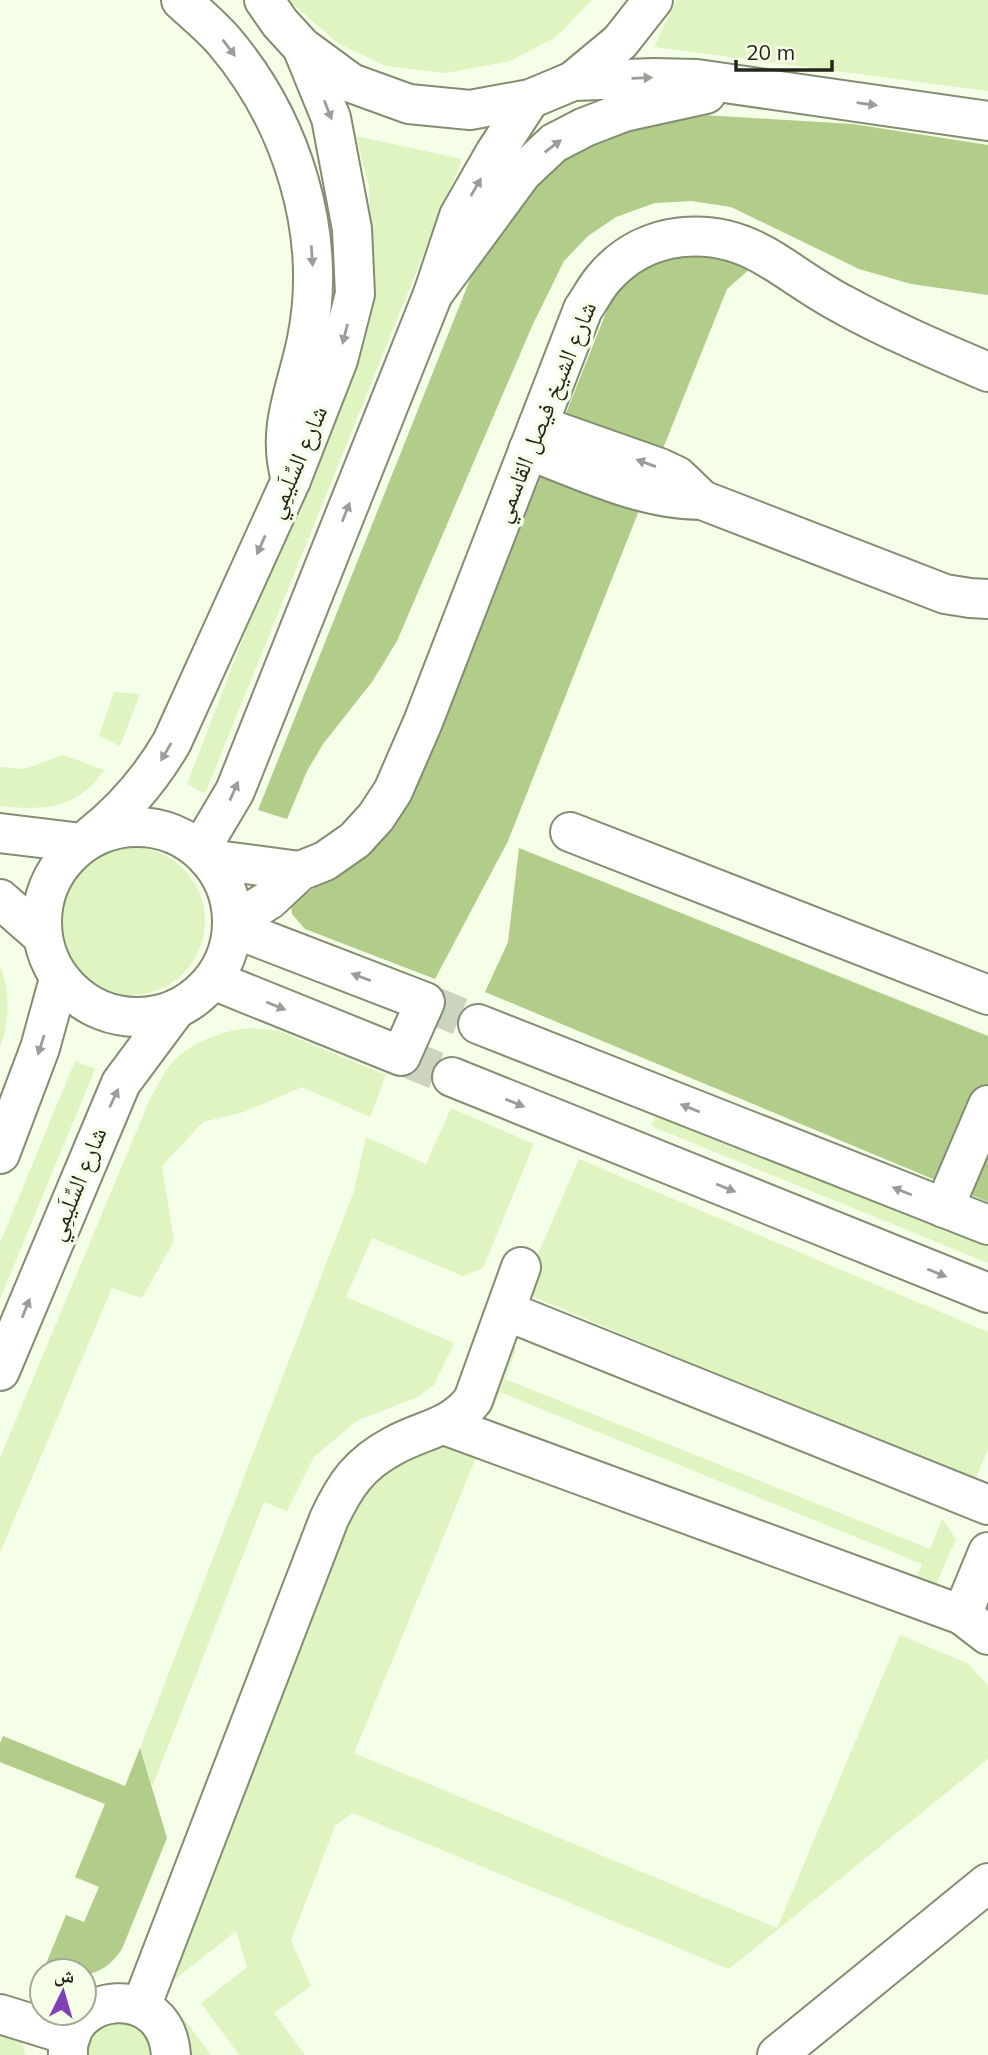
<svg xmlns="http://www.w3.org/2000/svg" width="988" height="2055" viewBox="0 0 988 2055" font-family="Mulish,'Noto Naskh Arabic',sans-serif">
	<rect width="100%" height="100%" fill="#f5ffe7"/>
	<g fill="#e0f4c2">
		<polygon points="288,0 592,0 556,37 510,61 446,73 386,66 339,44"/>
		<polygon points="677,0 988,0 988,91 654,47"/>
		<polygon points="356,136 462,159 205,794 187,784 355,347 371,267 369,186"/>
		<polygon points="114,692 140,694 120,746 99,736"/>
		<path d="M 63,755 L 104,770 C 78,809 43,811 0,806 L 0,767 L 24,769 Z"/>
		<circle cx="131" cy="921" r="74"/>
		<path d="M 0,966 C 10,991 10,1022 0,1047 Z"/>
		<path d="M 251,1028 L 279,1031 L 386,1075 L 370,1117 L 302,1087 L 244,1112 L 203,1122 L 162,1166 L 174,1241 L 142,1298 L 112,1288 L 0,1553 L 0,1458 L 149,1101 C 156,1088 163,1074 172,1063 C 190,1042 224,1030 251,1028 Z"/>
		<polygon points="75,1061 95,1069 0,1299 0,1243"/>
		<polygon points="451,1108 534,1144 483,1268 463,1276 372,1238 346,1297 454,1343 434,1385 418,1397 358,1420 314,1457 287,1511 264,1502 152,1787 140,1748 354,1191 366,1137 426,1164"/>
		<polygon points="658,1112 988,1246 988,1263 651,1126"/>
		<polygon points="579,1159 988,1332 988,1449 974,1483 522,1292"/>
		<polygon points="517,1347 505,1379 930,1549 942,1519 956,1539 935,1587 912,1589 922,1564 500,1392 490,1416 481,1399 501,1350"/>
		<polygon points="436,1443 476,1458 354,1753 777,1928 900,1635 967,1663 988,1685 988,1759 729,1969 353,1813 335,1826 291,1940 311,1986 274,2013 305,2055 239,2055 201,2003 247,1967 236,1931 169,1984 364,1466"/>
		<polygon points="181,2015 211,2055 179,2055"/>
		<polygon points="138,2018 159,2055 79,2055 90,2026"/>
		<polygon points="7,2029 20,2030 25,2055 0,2055 0,2037"/>
	</g>
	<g fill="#b2cc89">
		<polygon points="686,114 853,124 988,145 988,295 911,284 859,269 731,207 691,201 655,203 616,217 588,236 564,261 533,324 397,641 372,682 323,744 307,771 287,819 258,810 469,282 496,222 580,142"/>
		<polygon points="676,251 722,252 751,268 727,289 658,461 562,423 613,295 638,264"/>
		<polygon points="545,465 642,503 508,841 435,979 305,929 292,914 291,904 375,845 394,827 426,767"/>
		<polygon points="519,848 988,1036 988,1202 485,992 508,942"/>
		<path d="M 3,1736 L 125,1786 L 140,1748 L 167,1838 L 122,1949 C 110,1966 103,1970 84,1976 L 84,1971 L 43,1971 L 66,1915 L 84,1922 L 99,1887 L 75,1877 L 105,1804 L 0,1762 L 0,1743 Z"/>
	</g>
	<g fill="none" stroke-linecap="round" stroke-linejoin="round">
		<g stroke="#cbd4be" stroke-width="38" stroke-dasharray="38 19" stroke-linecap="butt">
			<polyline points="425,1002 478,1024"/>
			<polyline points="401,1056 452,1077"/>
		</g>
		<defs>
			<g id="minor">
				<polyline points="538,425 660,468 677,476 702,500"/>
				<path d="M 528,450 C 584,471 642,500 702,500 L 945,594 L 970,598 L 988,599"/>
				<circle cx="137" cy="922" r="95"/>
				<polyline points="570,832 988,995"/>
				<polyline points="0,833 82,843"/>
				<path d="M 91,836 C 125,809 150,780 172,742 L 291,480 L 338,360 L 355,294 L 352,229 L 331,118 L 302,47"/>
				<polyline points="200,850 235,791 433,294 459,216 495,153 530,99"/>
				<polyline points="208,859 300,871"/>
				<polyline points="0,899 41,935"/>
				<path d="M 232,923 L 269,900 L 300,871 L 325,861 L 355,840 L 376,817 L 393,791 L 423,722 L 583,309 C 590,299 596,287 604,278 C 645,230 712,225 765,256 C 791,271 815,290 842,304 C 889,330 939,351 988,372"/>
				<polyline points="213,980 401,1056 425,1002 233,928"/>
				<polyline points="478,1024 988,1225"/>
				<polyline points="452,1077 988,1293"/>
				<polyline points="0,1154 40,1048 59,979"/>
				<polyline points="944,1208 988,1105"/>
				<polyline points="506,1311 988,1505"/>
				<polyline points="0,1371 121,1083 176,1009"/>
				<polyline points="444,1425 962,1615 988,1635"/>
				<polyline points="962,1615 988,1552"/>
				<path d="M 141,2007 L 329,1519 C 345,1485 359,1464 393,1446 C 423,1429 451,1429 473,1400 L 521,1267"/>
				<polyline points="0,2014 71,2036"/>
				<path d="M 68,2055 C 64,1992 166,1980 171,2055"/>
				<polyline points="777,2055 988,1883"/>
			</g>
			<polyline id="major" points="264,0 280,23 302,47 351,83 409,104 470,110 530,99 573,81 620,42 653,0"/>
			<g id="highway">
				<path d="M 181,0 C 195,13 211,26 224,41 C 292,121 328,234 307,339 C 297,390 276,427 291,480"/>
				<polyline points="573,81 654,78 697,79 988,121"/>
				<polyline points="433,294 522,173 554,143 585,127 624,112 706,94"/>
			</g>
		</defs>
		<use href="#minor" stroke="#828d72" stroke-width="42"/>
		<use href="#major" stroke="#828d72" stroke-width="42"/>
		<use href="#highway" stroke="#828d72" stroke-width="42"/>
		<use href="#minor" stroke="#fff" stroke-width="38"/>
		<use href="#major" stroke="#fff" stroke-width="38"/>
		<use href="#highway" stroke="#fff" stroke-width="38"/>
	</g>
	<defs><path id="oneway-solid" d="M-6-.8H1V-3.2L6.5 0L1 3.2V.8H-6Z" transform="scale(1.75)"/></defs>
	<g fill="#9c9d98">
		<use href="#oneway-solid" transform="translate(229 48) rotate(53)"/>
		<use href="#oneway-solid" transform="translate(642 78) rotate(-2)"/>
		<use href="#oneway-solid" transform="translate(867 104) rotate(8)"/>
		<use href="#oneway-solid" transform="translate(328 110) rotate(69)"/>
		<use href="#oneway-solid" transform="translate(553 146) rotate(-37)"/>
		<use href="#oneway-solid" transform="translate(476 187) rotate(-60)"/>
		<use href="#oneway-solid" transform="translate(312 256) rotate(86)"/>
		<use href="#oneway-solid" transform="translate(345 334) rotate(104)"/>
		<use href="#oneway-solid" transform="translate(646 463) rotate(-160)"/>
		<use href="#oneway-solid" transform="translate(346 512) rotate(-68)"/>
		<use href="#oneway-solid" transform="translate(261 545) rotate(114)"/>
		<use href="#oneway-solid" transform="translate(166 752) rotate(120)"/>
		<use href="#oneway-solid" transform="translate(234 791) rotate(-66)"/>
		<use href="#oneway-solid" transform="translate(361 977) rotate(-159)"/>
		<use href="#oneway-solid" transform="translate(276 1006) rotate(22)"/>
		<use href="#oneway-solid" transform="translate(41 1045) rotate(108)"/>
		<use href="#oneway-solid" transform="translate(114 1098) rotate(-65)"/>
		<use href="#oneway-solid" transform="translate(515 1103) rotate(22)"/>
		<use href="#oneway-solid" transform="translate(690 1108) rotate(-158)"/>
		<use href="#oneway-solid" transform="translate(726 1188) rotate(22)"/>
		<use href="#oneway-solid" transform="translate(902 1191) rotate(-158)"/>
		<use href="#oneway-solid" transform="translate(937 1273) rotate(22)"/>
		<use href="#oneway-solid" transform="translate(26 1308) rotate(-68)"/>
	</g>
	<g text-anchor="middle" stroke-width="7" stroke-linejoin="round" paint-order="stroke">
		<g font-size="24" fill="#22261b" stroke="#f5ffe7">
			<text transform="translate(545 412) rotate(-68)" y="8">شارع الشيخ فيصل القاسمي</text>
			<text transform="translate(297 462) rotate(-67)" y="8">شارع السِّلَيمِي</text>
			<text transform="translate(77 1184) rotate(-68)" y="8">شارع السِّلَيمِي</text>
		</g>
	</g>
	<g transform="translate(63 1992) rotate(5)"><circle r="33" fill="#f5ffe7" stroke="#a1a895" stroke-width="2"/>
	<path d="M0-5L12 26L0 18L-12 26Z" fill="#8141b6"/>
	<text y="-10" font-size="19" font-weight="bold" text-anchor="middle" fill="#22261b">ش</text>
	</g>
	<path d="M736 60v10h96v-10" fill="none" stroke="#22261b" stroke-width="3.5"/>
	<text x="746" y="60" font-size="21" fill="#22261b" stroke="#f5ffe7" stroke-width="5" paint-order="stroke">20 m</text>
</svg>
